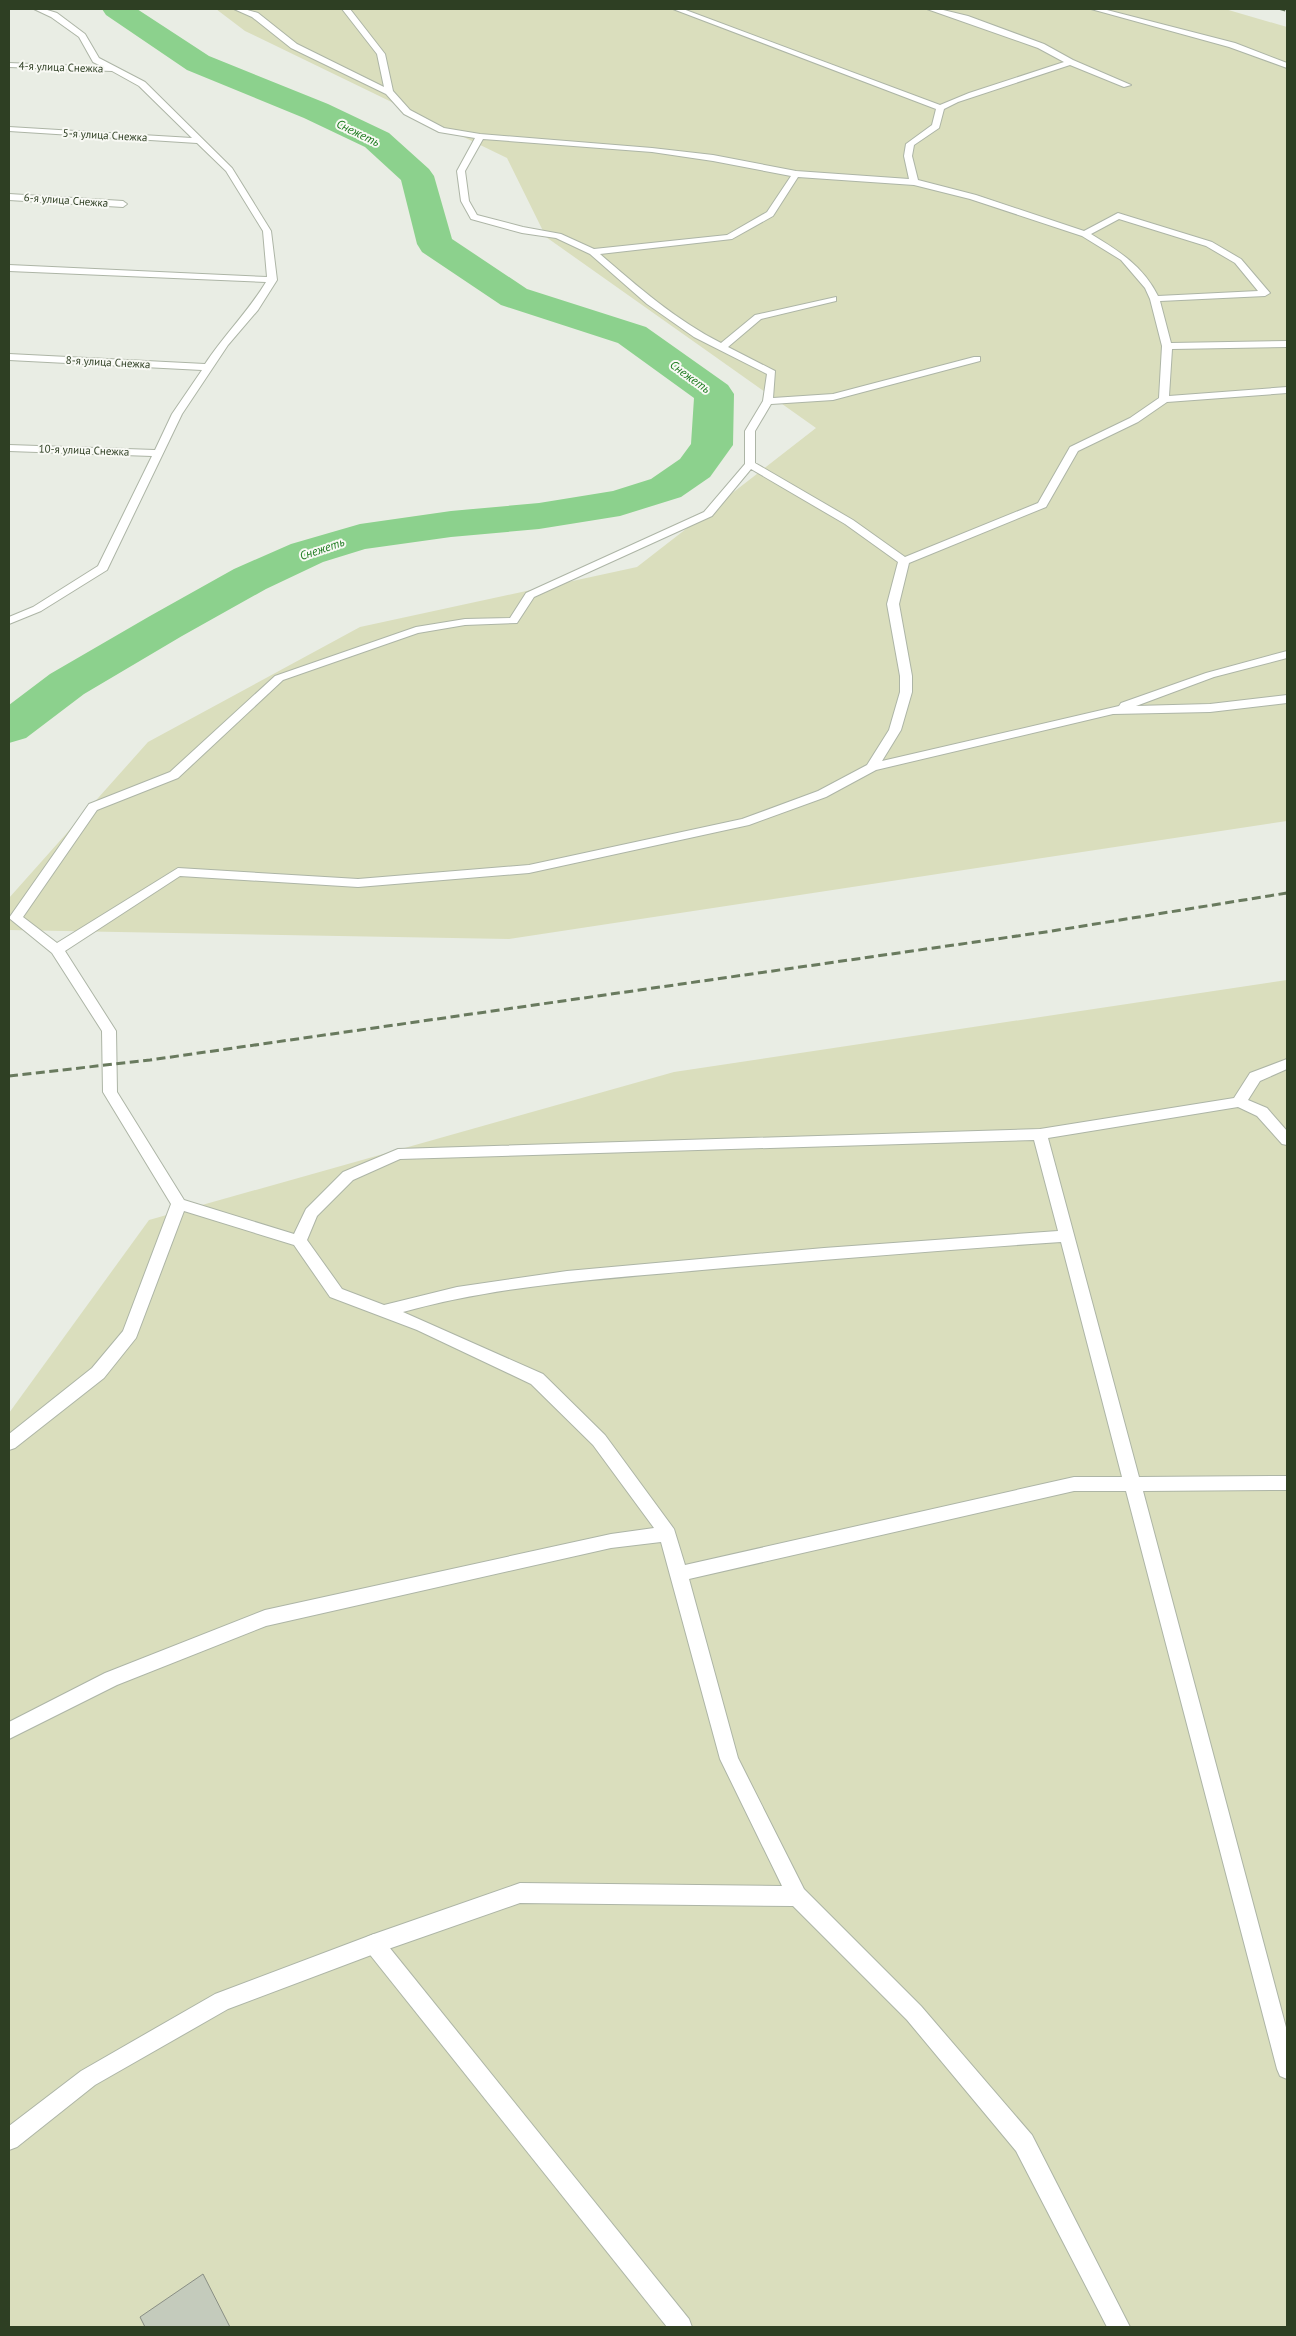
<svg xmlns="http://www.w3.org/2000/svg" width="1296" height="2336" viewBox="0 0 1296 2336" font-family="'PT Sans',sans-serif">
	<rect width="100%" height="100%" fill="#e9ede4"/>
	<g fill="#dadebd">
		<polygon points="216,9 1225,9 1287,27 1287,821 509,939 9,930 9,898 148,742 360,627 637,567 816,428 546,237 507,158 245,31"/>
		<polygon points="1287,980 1287,2327 9,2327 9,1413 149,1220 674,1072"/>
	</g>
	<g fill="none" stroke-linecap="round" stroke-linejoin="round">
		<polygon fill="#8cd18d" fill-rule="evenodd" points="102,9 137,9 209,56 328,104 389,133 429,169 434,176 452,239 527,289 646,327 728,385 734,394 733,445 710,477 681,497 620,516 539,529 451,537 365,549 323,562 266,589 182,636 84,694 26,738 9,743 9,705 50,674 150,616 234,569 291,544 360,524 451,511 539,503 613,491 651,479 680,459 691,444 694,398 618,343 501,305 422,252 417,244 401,180 365,147 304,118 187,70 106,15"/>
	</g>
	<polygon fill="#c4cbbc" stroke="#898e84" points="203,2274 230,2327 145,2327 140,2317"/>
	<g fill="none" stroke-linecap="round" stroke-linejoin="round">
		<defs>
			<polygon id="lane" points="374,1934 381,1937 689,2319 692,2327 667,2327 367,1951 364,1944 367,1937"/>
			<g id="street">
				<path d="M 34,9 L 44,9 L 57,13 L 85,34 L 99,58 L 145,82 L 232,168 L 271,231 L 277,280 L 258,310 L 228,345 L 182,414 L 107,570 L 41,611 L 9,624 L 9,617 L 33,607 L 98,566 L 152,456 L 9,451 L 9,445 L 155,450 L 172,414 L 202,370 L 9,360 L 9,354 L 205,364 C 224,335 248,312 266,282 L 9,271 L 9,265 L 267,277 L 263,231 L 226,171 L 197,143 L 9,131 L 9,127 L 192,138 L 139,86 L 112,71 L 9,67 L 9,63 L 103,67 L 93,62 L 79,37 L 51,17 Z"/>
				<path d="M 234,9 L 244,9 L 258,13 L 297,44 L 384,87 L 377,54 L 342,9 L 350,9 L 385,54 L 393,91 L 410,110 L 444,128 L 480,134 L 652,148 L 713,155 L 796,171 L 909,179 L 904,156 L 906,144 L 932,125 L 936,109 L 673,9 L 683,9 L 940,105 L 969,93 L 1064,62 L 1038,48 L 927,9 L 939,9 L 968,16 L 1044,44 L 1073,60 L 1131,85 L 1124,87 L 1070,65 L 958,102 L 944,109 L 939,128 L 914,145 L 912,156 L 918,180 L 976,195 L 1084,231 L 1118,213 L 1212,242 L 1241,259 L 1270,293 L 1265,296 L 1160,301 L 1171,343 L 1287,341 L 1287,347 L 1172,349 L 1169,396 L 1287,387 L 1287,393 L 1167,402 L 1138,422 L 1078,451 L 1046,507 L 909,563 L 899,604 L 912,676 L 912,692 L 901,730 L 882,761 L 1119,706 L 1121,703 L 1206,673 L 1287,651 L 1287,658 L 1214,677 L 1136,706 L 1210,704 L 1287,695 L 1287,703 L 1210,712 L 1113,714 L 876,770 L 826,797 L 749,825 L 529,873 L 358,887 L 180,876 L 65,951 L 116,1031 L 117,1092 L 184,1200 L 294,1234 L 306,1209 L 343,1172 L 398,1149 L 1040,1129 L 1234,1098 L 1250,1073 L 1287,1059 L 1287,1069 L 1260,1081 L 1248,1100 L 1267,1108 L 1287,1131 L 1287,1145 L 1282,1144 L 1257,1116 L 1238,1107 L 1048,1138 L 1139,1477 L 1287,1476 L 1287,1490 L 1143,1491 L 1287,2031 L 1287,2079 L 1280,2076 L 1277,2069 L 1126,1491 L 1074,1491 L 689,1579 L 738,1758 L 804,1889 L 921,2006 L 1032,2135 L 1130,2327 L 1107,2327 L 1016,2151 L 907,2020 L 793,1906 L 520,1903 L 374,1954 L 228,2009 L 95,2085 L 17,2147 L 9,2150 L 9,2126 L 81,2071 L 215,1994 L 374,1934 L 520,1883 L 782,1886 L 720,1759 L 661,1542 L 611,1548 L 266,1626 L 117,1685 L 9,1739 L 9,1722 L 105,1673 L 265,1610 L 611,1534 L 654,1528 L 593,1445 L 531,1384 L 417,1330 L 330,1297 L 294,1245 L 184,1211 L 136,1338 L 104,1378 L 15,1448 L 9,1450 L 9,1434 L 92,1368 L 123,1331 L 171,1204 L 103,1092 L 102,1031 L 52,953 L 9,918 L 89,804 L 170,772 L 275,676 L 416,627 L 465,619 L 510,618 L 526,593 L 704,512 L 745,464 L 745,431 L 763,401 L 767,374 L 694,337 L 647,304 L 590,254 L 556,238 L 522,233 L 471,219 L 461,201 L 457,171 L 475,138 L 439,132 L 404,114 L 386,94 L 291,48 L 252,17 ZM 483,139 L 652,152 L 713,161 L 791,176 L 767,212 L 727,235 L 594,249 L 561,234 L 523,227 L 477,215 L 469,201 L 465,171 ZM 798,177 L 914,185 L 970,199 L 1082,236 L 1121,260 L 1145,288 L 1150,299 L 1162,346 L 1159,398 L 1130,418 L 1070,447 L 1038,503 L 905,557 L 853,520 L 755,463 L 755,431 L 771,404 L 833,400 L 980,361 L 980,357 L 974,357 L 833,394 L 773,398 L 775,371 L 728,347 L 761,319 L 836,301 L 836,297 L 755,315 L 721,343 C 676,320 638,287 600,254 L 732,239 L 773,216 ZM 1119,219 L 1206,246 L 1235,263 L 1258,291 L 1158,296 C 1143,266 1119,251 1091,234 ZM 751,469 L 845,524 L 898,562 L 887,604 L 900,676 L 900,692 L 889,730 L 867,765 L 818,791 L 742,819 L 529,865 L 358,879 L 178,868 L 57,943 L 23,917 L 97,810 L 178,778 L 283,680 L 418,633 L 465,625 L 517,623 L 534,597 L 712,516 ZM 1034,1140 L 1058,1231 L 824,1248 L 567,1271 L 457,1287 L 384,1305 L 342,1289 L 307,1240 L 317,1216 L 353,1180 L 400,1159 ZM 1061,1242 L 1122,1477 L 1074,1477 L 685,1565 L 674,1529 L 605,1435 L 543,1374 L 403,1312 C 500,1285 602,1279 702,1270 C 822,1260 941,1250 1061,1242 Z"/>
				<polygon points="1091,9 1103,9 1235,43 1287,63 1287,68 1229,47"/>
				<polygon points="9,194 123,201 127,204 123,207 9,200"/>
			</g>
		</defs>
		<use href="#lane" stroke="#adb5a6" stroke-width="2"/>
		<use href="#street" stroke="#adb5a6" stroke-width="2"/>
		<use href="#lane" fill="#fff" fill-rule="evenodd"/>
		<use href="#street" fill="#fff" fill-rule="evenodd"/>
		<polyline stroke="#697a5e" stroke-width="2" stroke-dasharray="5.5 2.5" stroke-linecap="butt" points="1280,9 1287,11"/>
		<polyline stroke="#697a5e" stroke-width="3" stroke-dasharray="9 4.5" stroke-linecap="butt" points="9,1076 150,1060 1052,931 1287,893"/>
	</g>
	<g text-anchor="middle" stroke-width="4" stroke-linejoin="round" paint-order="stroke">
		<g font-size="11" fill="#2e3f23" stroke="#f8f9f4">
			<text transform="translate(61 67) rotate(2)" y="4">4-я улица Снежка</text>
			<text transform="translate(105 135) rotate(3)" y="4">5-я улица Снежка</text>
			<text transform="translate(66 200) rotate(4)" y="4">6-я улица Снежка</text>
			<text transform="translate(108 362) rotate(3)" y="4">8-я улица Снежка</text>
			<text transform="translate(84 450) rotate(2)" y="4">10-я улица Снежка</text>
		</g>
		<g font-size="12" font-style="italic" fill="#1d7b1f" stroke="#f8f9f4">
			<text transform="translate(358 133) rotate(26)" y="4">Снежеть</text>
			<text transform="translate(690 377) rotate(36)" y="4">Снежеть</text>
			<text transform="translate(322 549) rotate(-19)" y="4">Снежеть</text>
		</g>
	</g>
	<rect width="1296" height="2336" fill="none" stroke="#2e3f23" stroke-width="20"/>
</svg>
